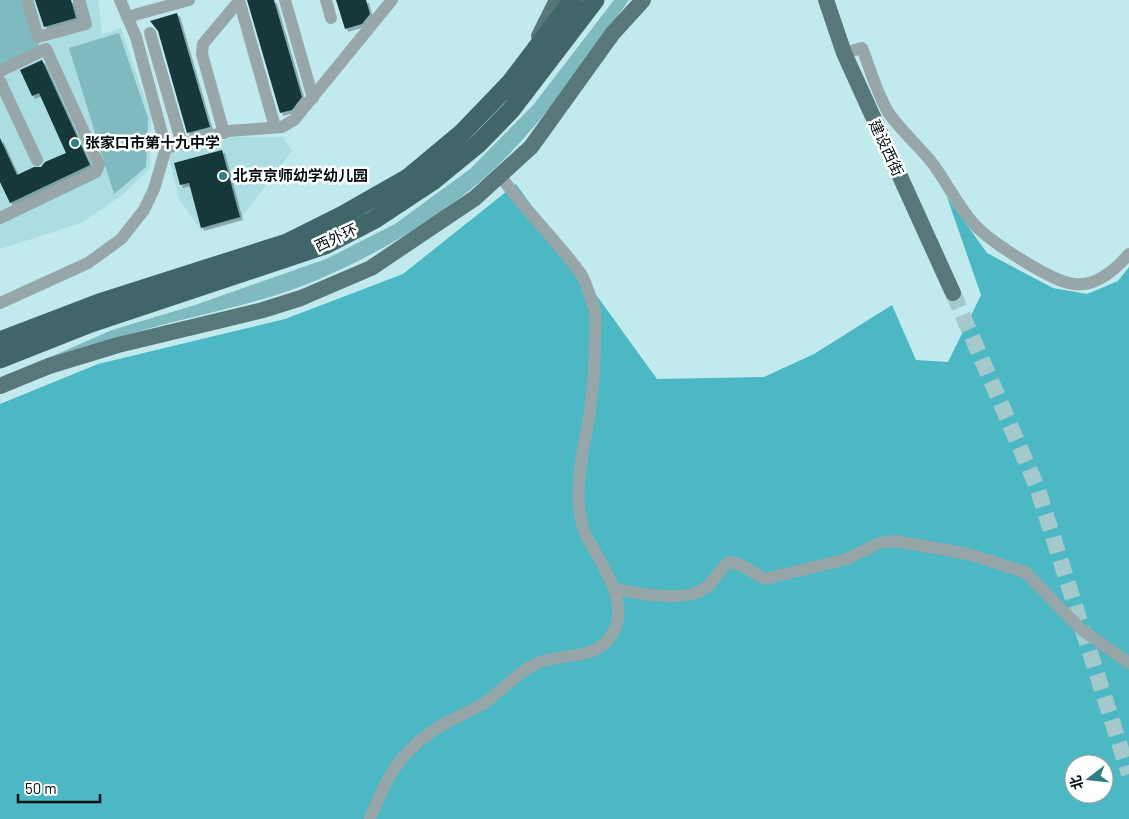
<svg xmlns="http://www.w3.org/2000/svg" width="1129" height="819" viewBox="0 0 1129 819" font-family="Barlow,'Noto Sans SC',sans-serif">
	<defs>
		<filter id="shadow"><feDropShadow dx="3" dy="3" stdDeviation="0" flood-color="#0004"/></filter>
	</defs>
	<rect width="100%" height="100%" fill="#c1eaee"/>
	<g fill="#abdde2">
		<polygon points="0,0 98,0 102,34 121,28 151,117 150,168 125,193 81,223 0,249"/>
		<polygon points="234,137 283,137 292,151 241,218 201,230 179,199 168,153"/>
	</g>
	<g fill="#7fbac0">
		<polygon points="0,0 26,0 39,46 0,67"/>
		<path d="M 614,0 L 629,0 C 584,62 540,129 482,180 C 427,228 340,276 270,297 C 222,311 173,321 126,335 C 83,347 42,364 0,379 L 112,330 L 195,305 L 326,259 L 395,224 L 470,169 L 534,104 Z"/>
		<polygon points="119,33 148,118 146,167 114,194 69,48"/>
	</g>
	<path fill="#4bb8c4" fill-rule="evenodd" d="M 516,184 L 657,379 L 764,377 L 814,354 L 892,305 L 916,360 L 948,362 L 981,295 L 947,197 L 987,253 L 1053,288 L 1087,294 L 1118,281 L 1129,267 L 1129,819 L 0,819 L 0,404 L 98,364 L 285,319 L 403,274 ZM 1074,764 L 1104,764 L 1104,794 L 1074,794 Z"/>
	<g fill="#15383b" filter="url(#shadow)">
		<polygon points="35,0 71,0 76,18 44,27"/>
		<polygon points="247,0 274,0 302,97 292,110 280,113"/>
		<polygon points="336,0 366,0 370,14 362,24 345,29"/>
		<polygon points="177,13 210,127 187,133 158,31 150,21"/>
		<polygon points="42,60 90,165 10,203 0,182 0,138 17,175 34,167 41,167 45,162 66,153 39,93 32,96 20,70"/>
		<polygon points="222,150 240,217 201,228 189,183 180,185 174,163"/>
	</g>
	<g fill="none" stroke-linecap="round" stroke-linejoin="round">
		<polyline stroke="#a4c9cd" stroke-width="16" stroke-dasharray="16 8" stroke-linecap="butt" points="953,293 1037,487 1129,774"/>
		<g stroke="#97a7a9" stroke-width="12">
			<polyline points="27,0 38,37 86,24 79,0"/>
			<polyline points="239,0 275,127"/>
			<polyline points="285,0 313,98"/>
			<polyline points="326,0 331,18"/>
			<polyline points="127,17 189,0"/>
			<polyline points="150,33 182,144"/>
			<path d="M 844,53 L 862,48 C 870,69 877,93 888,112 C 901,131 919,146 933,164 C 947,183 958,206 974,224 C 989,241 1052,282 1074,284 C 1096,287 1116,269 1129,254"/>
			<polyline points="0,71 46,49 99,165 96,172 0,218"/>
			<polyline points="0,81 37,160"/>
			<polyline points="224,133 202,54 203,44 239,1"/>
			<polyline points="166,148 229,131 282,127 294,120 392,0"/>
			<polyline points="0,303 88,263 121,239 144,210 154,189 166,148 136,37 120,0"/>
			<path d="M 614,589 C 640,593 688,605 709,585 C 716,577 721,568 729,562 C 742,562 753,574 765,579 L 847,559 L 879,543 L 896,541 L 968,554 L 1025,572 L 1081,629 L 1129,663"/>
			<path d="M 370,819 C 388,773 403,747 447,722 C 461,715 475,710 487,701 C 505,688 522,667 544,661 C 565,654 589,659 606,642 C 638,609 599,563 585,533 C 581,524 580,515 579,505 C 577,472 585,443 590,411 C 593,388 595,364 595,341 C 595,331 597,318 594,308 C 590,298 587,283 581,274 C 556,239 524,210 500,175"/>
		</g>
		<g stroke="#58777a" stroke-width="16">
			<polyline points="826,0 844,53 953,293"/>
			<polyline points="539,36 557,0"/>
			<polyline points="0,386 49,366 118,345 263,310 301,298 371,268 475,198 531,147 613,33 643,0"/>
		</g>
		<g stroke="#40666a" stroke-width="19">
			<polyline points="0,341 99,303 287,243 343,215 408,178 462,133 511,82 573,0"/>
			<polyline points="0,359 91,323 325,245 375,219 434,180 478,144 511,110 595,0"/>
		</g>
	</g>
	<g fill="#357d84" stroke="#fff" stroke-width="2">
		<circle cx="75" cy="143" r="5"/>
		<circle cx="223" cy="176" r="5"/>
	</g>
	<g text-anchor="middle" stroke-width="5" stroke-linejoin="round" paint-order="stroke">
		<g font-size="15" font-weight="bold" fill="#020e10" stroke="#fff" text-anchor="start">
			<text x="85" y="148">张家口市第十九中学</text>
			<text x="233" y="181">北京京师幼学幼儿园</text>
		</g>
		<g font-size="15" fill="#020e10" stroke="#fff">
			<text transform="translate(886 148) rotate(65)" y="5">建设西街</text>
			<text transform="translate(336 238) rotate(-25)" y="5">西外环</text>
		</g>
	</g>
	<g transform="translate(1089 779) rotate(254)"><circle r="24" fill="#ffffff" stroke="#9a9f9f"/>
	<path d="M0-4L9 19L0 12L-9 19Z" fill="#357d84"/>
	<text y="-8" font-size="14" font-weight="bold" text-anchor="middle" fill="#020e10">北</text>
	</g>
	<path d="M18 794v8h82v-8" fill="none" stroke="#020e10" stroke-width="2.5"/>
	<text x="25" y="794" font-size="15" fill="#020e10" stroke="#ffffff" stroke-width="4" paint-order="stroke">50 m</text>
</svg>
